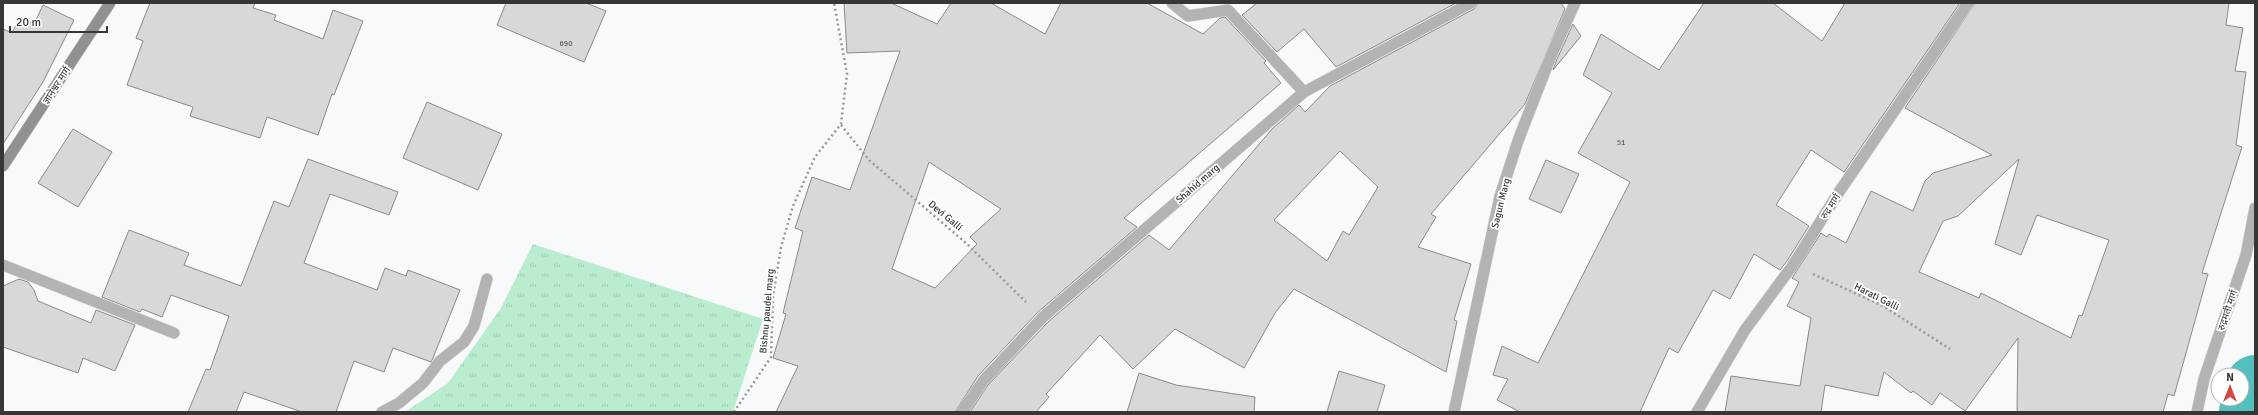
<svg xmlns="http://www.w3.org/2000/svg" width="2258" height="415" viewBox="0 0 2258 415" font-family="Signika,'Noto Sans Devanagari',sans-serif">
	<defs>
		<pattern id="grass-tufts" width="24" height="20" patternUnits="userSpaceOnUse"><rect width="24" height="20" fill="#baedd0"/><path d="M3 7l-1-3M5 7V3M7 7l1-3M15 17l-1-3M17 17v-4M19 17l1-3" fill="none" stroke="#a0ccb3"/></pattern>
	</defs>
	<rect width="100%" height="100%" fill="#f8f9fb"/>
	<polygon fill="url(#grass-tufts)" points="533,244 763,319 733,412 405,412 448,383 501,308"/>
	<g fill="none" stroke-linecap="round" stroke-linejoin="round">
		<polyline stroke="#54bfbf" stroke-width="58" points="2248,412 2255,384"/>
	</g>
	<g fill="#d8d8da" stroke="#8a8a8c" fill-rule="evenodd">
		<polygon points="150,3 255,3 253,8 276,15 274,20 323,39 333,10 363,21 334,95 332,94 318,135 267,117 260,138 190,116 193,107 127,85 143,41 136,38"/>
		<polygon points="506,3 586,3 606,11 584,62 497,25"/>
		<path d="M 844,3 L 891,3 L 937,24 L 951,3 L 991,3 L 1045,34 L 1061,3 L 1147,3 L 1203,34 L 1220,18 L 1225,17 L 1266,61 L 1264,63 L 1281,83 L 1124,218 L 1137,227 L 1038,312 L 978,376 L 955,412 L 776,412 L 798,366 L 773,358 L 786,314 L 783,313 L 803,231 L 795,228 L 812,177 L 850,190 L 900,51 L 847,53 ZM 929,162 L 1001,209 L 970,237 L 977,244 L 935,288 L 892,269 Z"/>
		<polygon points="1257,3 1456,3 1336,67 1304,29 1277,52 1242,15"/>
		<path d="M 1478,3 L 1561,3 L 1565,9 L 1525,104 L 1431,214 L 1436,217 L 1418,247 L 1471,264 L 1454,320 L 1457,321 L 1446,372 L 1294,289 L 1275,313 L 1244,368 L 1175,329 L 1133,369 L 1100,335 L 1046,394 L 1049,397 L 1036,412 L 970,412 L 988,385 L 1048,322 L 1149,235 L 1169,250 L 1272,129 L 1299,105 L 1305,112 L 1330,86 L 1474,9 ZM 1340,151 L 1378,187 L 1349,235 L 1343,231 L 1327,261 L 1274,220 Z"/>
		<polygon points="1704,3 1773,3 1822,41 1845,3 1960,3 1844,172 1811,150 1776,205 1809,226 1787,261 1780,270 1754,254 1730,299 1713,290 1678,353 1669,348 1640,412 1520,412 1497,400 1508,379 1493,375 1502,346 1538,363 1630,182 1578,153 1612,93 1583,75 1601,34 1659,70"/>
		<path d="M 1975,3 L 2229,3 L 2226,25 L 2243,28 L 2235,71 L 2246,72 L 2236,145 L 2242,147 L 2202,273 L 2208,274 L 2174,396 L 2168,394 L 2163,412 L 2017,412 L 2018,338 L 1965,411 L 1940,393 L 1932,405 L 1913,391 L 1911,393 L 1884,372 L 1878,396 L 1825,385 L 1821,412 L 1725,412 L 1731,376 L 1800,386 L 1811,318 L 1787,306 L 1799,282 L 1792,278 L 1821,233 L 1827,237 L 1829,234 L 1846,243 L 1871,191 L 1913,211 L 1925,181 L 1933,173 L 1992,155 L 1905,108 ZM 2019,159 L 1995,244 L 2021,255 L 2037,215 L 2109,240 L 2082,316 L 2079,315 L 2071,338 L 1981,293 L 1979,298 L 1919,272 L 1943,221 L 1958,216 Z"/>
		<polygon points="43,5 74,20 43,82 3,144 3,29 12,33 20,17 34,24"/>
		<polygon points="1573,24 1581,36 1553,70 1557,59"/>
		<polygon points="427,102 502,134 478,190 403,158"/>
		<polygon points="73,129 112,152 78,207 38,183"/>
		<polygon points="308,159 398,192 389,215 330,194 304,263 377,290 385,268 406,276 408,270 460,290 433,358 431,362 393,348 384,372 354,361 336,412 302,412 244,392 236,412 188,412 206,369 210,370 229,316 171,295 162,317 142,309 140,312 102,297 129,230 189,253 184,265 241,286 274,201 289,207"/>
		<polygon points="1546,160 1579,174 1561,213 1529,199"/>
		<polygon points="19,279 28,282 34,290 38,301 91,323 96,310 135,325 115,371 83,358 78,373 3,347 3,286"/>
		<polygon points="1339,371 1385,385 1377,412 1327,412"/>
		<polygon points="1139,373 1176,385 1255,397 1254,412 1127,412"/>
	</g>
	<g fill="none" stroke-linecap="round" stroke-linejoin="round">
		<defs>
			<polyline id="service" points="382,412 399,403 423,383 440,361 464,342 474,326 487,279"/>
			<g id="minor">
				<polyline points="1172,3 1188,16 1228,10 1304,92"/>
				<polyline points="3,265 174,333"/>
				<polyline points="962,412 983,381 1043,317 1304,92 1471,3"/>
				<polyline points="1454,412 1500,196 1519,138 1551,56 1575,3"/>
				<polyline points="1697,412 1745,330 1793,265 1839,192 1968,3"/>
			</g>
			<polyline id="tertiary" points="2197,412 2204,379 2246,255 2255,208"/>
			<polyline id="secondary" points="3,166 110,3"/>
		</defs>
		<use href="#service" stroke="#d5d6d8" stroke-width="12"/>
		<use href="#minor" stroke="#d5d6d8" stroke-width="12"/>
		<use href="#tertiary" stroke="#d5d6d8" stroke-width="12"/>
		<use href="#secondary" stroke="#d5d6d8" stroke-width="12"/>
		<g stroke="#979899" stroke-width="2.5" stroke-dasharray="2 3" stroke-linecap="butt">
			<polyline points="841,125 869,160 966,243 1026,302"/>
			<polyline points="1813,274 1883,306 1950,349"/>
			<polyline points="734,412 771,357 773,296 781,247 793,206 815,157 841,124 847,74 834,3"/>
		</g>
		<use href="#service" stroke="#b3b3b2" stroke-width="11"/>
		<use href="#minor" stroke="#b3b3b2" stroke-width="11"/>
		<use href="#tertiary" stroke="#b3b3b2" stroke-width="11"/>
		<use href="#secondary" stroke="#919190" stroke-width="11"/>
	</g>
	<g text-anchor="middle" stroke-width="3.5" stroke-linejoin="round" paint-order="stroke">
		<g font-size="8" fill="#5e5e60">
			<text x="566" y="46">690</text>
			<text x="1621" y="145">51</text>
		</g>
		<g font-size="10" fill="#363637" stroke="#fff">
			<text transform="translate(56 85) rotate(-57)" y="4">ज्ञानेश्वर मार्ग</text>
			<text transform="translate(1197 183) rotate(-41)" y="4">Shahid marg</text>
			<text transform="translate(1500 203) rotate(-76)" y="4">Sagun Marg</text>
			<text transform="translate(1830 206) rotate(-58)" y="4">रुद्र मार्ग</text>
			<text transform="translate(946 215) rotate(40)" y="4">Devi Galli</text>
			<text transform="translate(1877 296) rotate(27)" y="4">Harati Galli</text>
			<text transform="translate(2227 310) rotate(-71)" y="4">रुद्रमती मार्ग</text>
			<text transform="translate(766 311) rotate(-85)" y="4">Bishnu paudel marg</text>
		</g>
	</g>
	<rect width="2258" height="415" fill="none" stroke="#363637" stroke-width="8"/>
	<g transform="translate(2230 387)"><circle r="19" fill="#ffffff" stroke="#afafaf"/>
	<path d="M0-3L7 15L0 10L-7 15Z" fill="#d54742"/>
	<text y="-6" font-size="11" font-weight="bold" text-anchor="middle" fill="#363637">N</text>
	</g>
	<path d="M10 26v6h97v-6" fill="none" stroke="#363637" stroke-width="2"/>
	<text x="16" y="26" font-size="12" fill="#363637" stroke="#ffffff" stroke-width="3" paint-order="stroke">20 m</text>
</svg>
